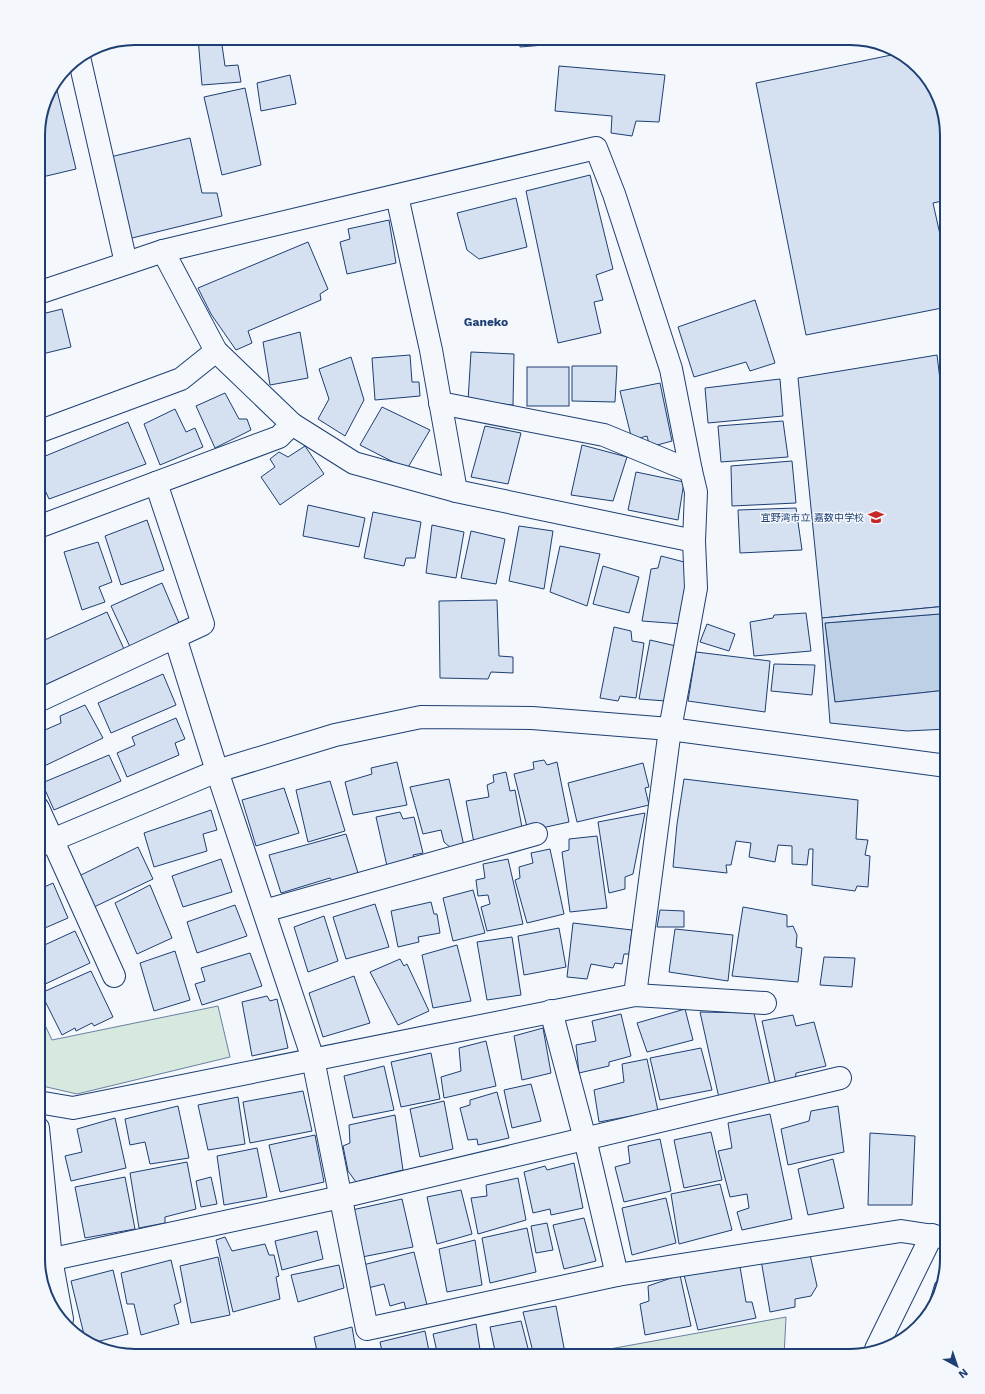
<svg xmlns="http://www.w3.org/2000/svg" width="985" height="1394" viewBox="0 0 985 1394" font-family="'Work Sans','Noto Sans JP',sans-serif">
	<rect width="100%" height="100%" fill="#f4f7fb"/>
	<g fill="#d7e8df" stroke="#687fa3">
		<polygon points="218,1006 230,1057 77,1094 38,1085 38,1010 52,1040"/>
		<polygon points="786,1317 784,1356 576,1356 593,1352"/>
	</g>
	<polygon fill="#bed0e5" stroke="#687fa3" points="940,614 947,690 835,702 825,623"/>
	<g fill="#d5e0f0" stroke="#1d3f73">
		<polygon points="198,38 221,38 225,66 238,65 241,82 202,85"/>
		<polygon points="519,38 568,38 568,43 520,47"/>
		<polygon points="901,53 934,86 947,134 947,200 933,203 947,266 947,307 806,335 756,83"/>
		<polygon points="559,66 665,75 659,122 636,121 632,136 611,133 612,116 555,111"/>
		<polygon points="290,75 296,104 261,111 257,83"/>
		<polygon points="55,82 76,169 38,178 38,128 48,92"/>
		<polygon points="245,88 261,165 222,175 204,97"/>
		<polygon points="190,138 202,193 217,193 222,216 128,239 110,157"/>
		<polygon points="590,175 613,269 596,275 603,300 594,302 601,333 558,343 526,191"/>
		<polygon points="516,198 527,247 479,259 467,250 457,213"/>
		<polygon points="389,220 396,263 347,274 340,242 350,239 348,229"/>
		<polygon points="308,242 328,289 320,294 321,300 248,331 252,343 236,350 211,314 198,288"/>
		<polygon points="755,300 775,363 750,371 746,362 694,377 678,327"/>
		<polygon points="62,309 71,347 38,355 38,315"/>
		<polygon points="300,332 308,378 270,385 263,342"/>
		<polygon points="471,352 514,354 513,405 468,401"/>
		<polygon points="410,355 412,382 419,382 420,396 375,400 372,358"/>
		<polygon points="937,355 947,437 947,606 822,618 798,378"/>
		<polygon points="351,357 364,400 345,436 318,419 329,399 319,369"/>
		<polygon points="572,366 617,366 615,402 572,401"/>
		<rect x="527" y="367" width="42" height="39"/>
		<polygon points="780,379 783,416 708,423 705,388"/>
		<polygon points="660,383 672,441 650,447 647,436 632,440 620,391"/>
		<polygon points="225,393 239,419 247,419 251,430 215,448 196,406"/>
		<polygon points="382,407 430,430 407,469 360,445"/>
		<polygon points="175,409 186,432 195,428 203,447 160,465 144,424"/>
		<polygon points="783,421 788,457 721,462 718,426"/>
		<polygon points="128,422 146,464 49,499 38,475 38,459"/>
		<polygon points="485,426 521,433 508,484 471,477"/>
		<polygon points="582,445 627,457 613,501 571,495"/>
		<polygon points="305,446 324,474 280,505 261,477 275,467 270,459 279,452 288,457"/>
		<polygon points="792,461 796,503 732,506 731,466"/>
		<polygon points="636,472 684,482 678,520 628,510"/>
		<polygon points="308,505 365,518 359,547 303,536"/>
		<polygon points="796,508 802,550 740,553 738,510"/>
		<polygon points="373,512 421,522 415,558 406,558 404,566 364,558"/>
		<polygon points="147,520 164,570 121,585 105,536"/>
		<polygon points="432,525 464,532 456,578 426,573"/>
		<polygon points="519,526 553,531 544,589 509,581"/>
		<polygon points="471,531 505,539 496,584 461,578"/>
		<polygon points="98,542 112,582 99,587 105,602 82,610 64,552"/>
		<polygon points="560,546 600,554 587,606 550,592"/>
		<polygon points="661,556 688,563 682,624 642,621 651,569 658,568"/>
		<polygon points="603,566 639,577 629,613 593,604"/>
		<polygon points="162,583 179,623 130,647 111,606"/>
		<polygon points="497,600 499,656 513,657 513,673 491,672 488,679 440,678 439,601"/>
		<polygon points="947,606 947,689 940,614 825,623 835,702 947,690 947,729 907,731 830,723 822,618"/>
		<polygon points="107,612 124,649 38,688 38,643"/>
		<polygon points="806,613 811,651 754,656 750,622 773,618 774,615"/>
		<polygon points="707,624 735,634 729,651 700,642"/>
		<polygon points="614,627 631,631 632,641 644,643 636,698 620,696 618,701 600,698"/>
		<polygon points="650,640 676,646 666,701 639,699"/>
		<polygon points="696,652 770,661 765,712 688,701"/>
		<polygon points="774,664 815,665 812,695 771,691"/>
		<polygon points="163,674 176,705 111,733 98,703"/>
		<polygon points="85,705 103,738 38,769 38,733 61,723 60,716"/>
		<polygon points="176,718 185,739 175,743 179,755 127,777 117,753 135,745 132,737"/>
		<polygon points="109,755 121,781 54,810 42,783"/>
		<polygon points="544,760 547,765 557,762 569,822 528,831 514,774 534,769 533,762"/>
		<polygon points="397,762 407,805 353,815 345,782 372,774 371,768"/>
		<polygon points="643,763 649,787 645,788 649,805 577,822 568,783"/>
		<polygon points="506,772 510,791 515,790 523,833 474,843 466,801 489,797 487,785 494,782 493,775"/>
		<polygon points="449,779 464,846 451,848 444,842 441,830 423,834 410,787"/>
		<polygon points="684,779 858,800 856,839 868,840 865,855 870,856 868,887 857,886 855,891 812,885 813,849 809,849 807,865 792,864 792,846 778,845 775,862 749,857 751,843 736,841 731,865 726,865 727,873 673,867 677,824"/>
		<polygon points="330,781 345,831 308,842 296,790"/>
		<polygon points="284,788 299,833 256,846 242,800"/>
		<polygon points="211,810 217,830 203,834 207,851 154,867 144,833"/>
		<polygon points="400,812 403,819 414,817 423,853 413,855 414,859 387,866 376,817"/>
		<polygon points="645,813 633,874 625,877 625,889 609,893 598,822"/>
		<polygon points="346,834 358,873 333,882 330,878 281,893 269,855"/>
		<polygon points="597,836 607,908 570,912 562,852 569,850 569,839"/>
		<polygon points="138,847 153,879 94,907 79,876"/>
		<polygon points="550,849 564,914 527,923 515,880 520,878 519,867 533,863 531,853"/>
		<polygon points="221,859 232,892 183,907 172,876"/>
		<polygon points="508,859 523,924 487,931 481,907 490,904 488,895 478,896 476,880 485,878 483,864"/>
		<polygon points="53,883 68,918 38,931 38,890"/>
		<polygon points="150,885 172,938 137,954 115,903"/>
		<polygon points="473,890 485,933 453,941 443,898"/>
		<polygon points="431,902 434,914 437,914 440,933 418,937 419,942 398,947 391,911"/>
		<polygon points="375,904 389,947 346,959 333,917"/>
		<polygon points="235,905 247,936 197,953 187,922"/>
		<polygon points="743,907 787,915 787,927 793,926 797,935 796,947 802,948 798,982 732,976"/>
		<polygon points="660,910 684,911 684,927 657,927"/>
		<polygon points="324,916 338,961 308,972 294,927"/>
		<polygon points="573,923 632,930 629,954 624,954 622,964 615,963 613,968 591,964 587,979 567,977"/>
		<polygon points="559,928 566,967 524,975 518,936"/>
		<polygon points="675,929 733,935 728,981 669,972"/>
		<polygon points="75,931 90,963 41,986 38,979 38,948"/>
		<polygon points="512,937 521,995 487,1000 477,942"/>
		<polygon points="457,945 471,1001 433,1008 422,955"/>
		<polygon points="175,951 190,1000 154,1011 140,963"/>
		<polygon points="250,953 262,986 202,1005 195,984 205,981 201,968"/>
		<polygon points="824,957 855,958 852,987 820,985"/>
		<polygon points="400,959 404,966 407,964 429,1011 398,1025 370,972"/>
		<polygon points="91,971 113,1017 94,1026 92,1023 76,1031 75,1028 62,1035 41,993"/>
		<polygon points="354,976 370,1023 323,1037 309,993"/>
		<polygon points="267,996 270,1001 277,999 288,1048 252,1056 242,1002"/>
		<polygon points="685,1009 693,1040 647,1052 637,1023"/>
		<polygon points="700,1012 754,1013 770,1085 719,1098"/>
		<polygon points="621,1014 631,1056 609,1062 609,1066 579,1073 576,1045 596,1041 592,1021"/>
		<polygon points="793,1015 796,1026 814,1022 826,1066 796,1073 795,1083 776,1085 762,1021"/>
		<polygon points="543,1028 551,1073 522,1080 514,1036"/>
		<polygon points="486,1041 496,1086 444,1098 441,1077 461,1071 459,1048"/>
		<polygon points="701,1048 712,1090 660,1100 650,1058"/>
		<polygon points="431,1053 440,1099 401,1107 391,1062"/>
		<polygon points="647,1059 658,1111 599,1122 594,1090 624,1082 622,1064"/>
		<polygon points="384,1066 394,1110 353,1118 344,1076"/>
		<polygon points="531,1084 541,1121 512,1128 504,1090"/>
		<polygon points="303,1091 312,1131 250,1143 243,1102"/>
		<polygon points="497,1092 509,1138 478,1145 477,1139 468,1140 460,1108 470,1105 470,1100"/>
		<polygon points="238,1097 245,1144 208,1150 198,1105"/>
		<polygon points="444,1101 453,1149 420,1157 410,1109"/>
		<polygon points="178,1106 189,1158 150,1164 145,1142 130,1145 125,1119"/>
		<polygon points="838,1106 844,1152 788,1165 781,1129 809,1121 811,1111"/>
		<polygon points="770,1114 792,1219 742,1230 737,1212 749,1208 747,1194 730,1197 718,1151 732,1148 728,1123"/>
		<polygon points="395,1115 403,1170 356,1182 348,1171 343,1146 350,1143 349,1125"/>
		<polygon points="115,1118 126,1168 71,1181 65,1156 82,1152 77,1129"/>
		<polygon points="711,1132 722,1180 684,1188 674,1140"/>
		<polygon points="870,1133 915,1136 912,1205 868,1205"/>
		<polygon points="315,1135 324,1182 280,1192 269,1145"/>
		<polygon points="660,1139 671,1191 624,1202 615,1167 630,1163 628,1146"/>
		<polygon points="257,1148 267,1197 224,1205 217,1156"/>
		<polygon points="833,1159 844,1208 808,1215 798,1169"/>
		<polygon points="187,1162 196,1209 165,1217 165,1223 139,1228 130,1173"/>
		<polygon points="574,1163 583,1208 551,1215 550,1209 533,1213 524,1172 545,1166 547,1170"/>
		<polygon points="125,1177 135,1229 85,1238 75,1187"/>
		<polygon points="211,1177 217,1204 201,1207 196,1181"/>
		<polygon points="518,1178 526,1220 478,1234 471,1198 487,1196 486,1185"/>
		<polygon points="720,1184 732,1230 679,1244 671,1194"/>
		<polygon points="461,1190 472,1234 437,1244 427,1197"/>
		<polygon points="666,1198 676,1243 632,1255 622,1208"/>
		<polygon points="402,1199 413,1247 362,1257 352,1210"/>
		<polygon points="584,1218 596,1261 564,1269 553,1225"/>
		<polygon points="547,1223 553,1250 536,1253 531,1226"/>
		<polygon points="527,1228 536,1272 490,1283 482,1238"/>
		<polygon points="317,1231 323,1259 282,1270 275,1241"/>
		<polygon points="225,1237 232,1251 265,1244 269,1255 274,1255 279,1276 276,1277 280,1299 233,1312 216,1240"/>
		<polygon points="475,1240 482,1285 447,1292 439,1249"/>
		<polygon points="809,1250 817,1286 811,1296 795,1299 795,1307 770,1312 761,1260"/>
		<polygon points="414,1252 427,1305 406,1310 404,1302 390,1306 384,1284 368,1288 363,1265"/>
		<polygon points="218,1257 230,1315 191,1323 180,1266"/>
		<polygon points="171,1260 181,1302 174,1305 179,1324 141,1335 134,1304 127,1304 121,1273"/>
		<polygon points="739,1261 746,1302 752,1302 756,1318 698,1330 683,1271"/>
		<polygon points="339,1265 344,1288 298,1302 291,1275"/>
		<polygon points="113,1270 128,1334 88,1344 86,1343 71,1281"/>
		<polygon points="680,1275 691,1326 645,1335 640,1304 649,1301 648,1286"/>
		<polygon points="943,1276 934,1308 925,1317 935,1283"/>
		<polygon points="556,1306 565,1353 551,1356 534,1356 523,1312"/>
		<polygon points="521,1321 530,1356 496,1356 490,1327"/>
		<polygon points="476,1324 481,1356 438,1356 433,1334"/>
		<polygon points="352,1327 357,1356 318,1356 314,1337"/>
		<polygon points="425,1331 430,1356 383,1356 380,1342"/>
		<polygon points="218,1349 219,1356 194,1356 194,1353"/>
	</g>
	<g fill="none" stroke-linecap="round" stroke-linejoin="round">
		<defs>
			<g id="street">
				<polyline points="79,57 126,263"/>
				<polyline points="397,196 431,350 456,491"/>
				<polyline points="163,251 596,148 614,194 671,369 691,471"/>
				<polyline points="38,293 163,251 216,351 292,424 354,463 456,491 694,541 696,588 670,729 635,995"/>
				<polyline points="440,403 604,435 691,471 696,492 694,541"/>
				<polyline points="38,432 181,379 216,351"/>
				<polyline points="156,483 203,624 175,637"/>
				<polyline points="38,527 279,437 292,424"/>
				<polyline points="38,701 175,637 217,771 313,1059 367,1329 617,1275 901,1231 947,1238"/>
				<polyline points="38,808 114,976"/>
				<polyline points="264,911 536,834"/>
				<polyline points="551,1011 585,1139 617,1275"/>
				<polyline points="38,1102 73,1108 635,995 765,1003"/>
				<polyline points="38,1128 51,1259 62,1319"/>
				<polyline points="39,1262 341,1197 840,1078"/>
				<polyline points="876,1349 932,1235"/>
			</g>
			<polyline id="secondary" points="38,846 217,771 335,735 421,717 532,718 670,729 947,766"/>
		</defs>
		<use href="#street" stroke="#1d3f73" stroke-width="24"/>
		<use href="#secondary" stroke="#1d3f73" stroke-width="24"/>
		<use href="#street" stroke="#f4f7fb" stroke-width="22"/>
		<use href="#secondary" stroke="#f4f7fb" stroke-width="22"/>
	</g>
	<defs>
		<symbol id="school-bare" viewBox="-9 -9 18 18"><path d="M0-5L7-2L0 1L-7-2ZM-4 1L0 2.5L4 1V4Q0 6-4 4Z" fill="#c62828" stroke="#f4f7fb" stroke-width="2.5" paint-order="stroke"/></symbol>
	</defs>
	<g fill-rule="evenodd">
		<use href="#school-bare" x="865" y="506" width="22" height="22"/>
	</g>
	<g text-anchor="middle" stroke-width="3" stroke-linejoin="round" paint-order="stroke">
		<g font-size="10" fill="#1d3f73" stroke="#f4f7fb" text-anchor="end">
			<text x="864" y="521">宜野湾市立 嘉数中学校</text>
		</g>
		<g font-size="12" font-weight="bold" fill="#1d3f73" stroke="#f4f7fb">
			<text x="486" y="326">Ganeko</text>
		</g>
	</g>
	<path d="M0 0H985V1394H0ZM135 45H850A90 90 0 0 1 940 135V1259A90 90 0 0 1 850 1349H135A90 90 0 0 1 45 1259V135A90 90 0 0 1 135 45Z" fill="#f4f7fb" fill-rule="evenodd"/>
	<path fill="none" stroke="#1d3f73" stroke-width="2" d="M135 45H850A90 90 0 0 1 940 135V1259A90 90 0 0 1 850 1349H135A90 90 0 0 1 45 1259V135A90 90 0 0 1 135 45Z"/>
	<g transform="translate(957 1366) rotate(140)" stroke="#f4f7fb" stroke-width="3" paint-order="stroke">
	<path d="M0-3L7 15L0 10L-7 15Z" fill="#1d3f73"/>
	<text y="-6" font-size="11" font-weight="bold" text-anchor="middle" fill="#1d3f73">N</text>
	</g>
</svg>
